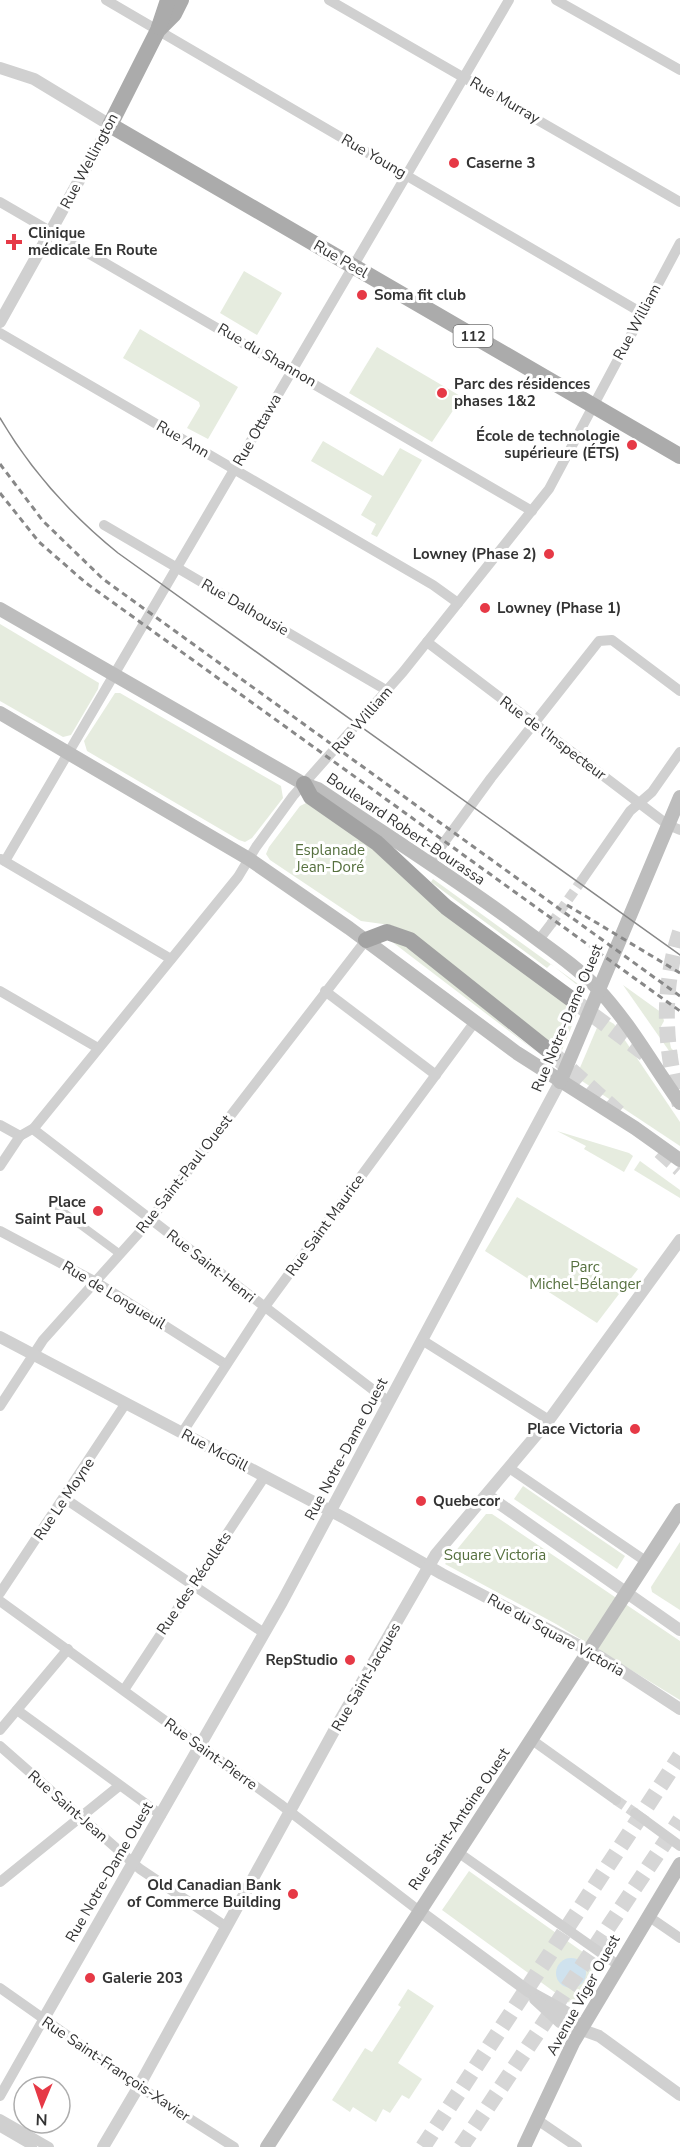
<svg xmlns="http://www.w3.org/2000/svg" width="680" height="2147" viewBox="0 0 680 2147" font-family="'Nunito Sans',sans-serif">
	<rect width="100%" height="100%" fill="#fff"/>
	<g fill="#e6ecdf">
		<polygon points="244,271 282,293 257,335 220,313"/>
		<polygon points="140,329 238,387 208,439 187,428 200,406 199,402 123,358"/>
		<polygon points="377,347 462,397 432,442 349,393"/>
		<polygon points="323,441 383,476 400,448 422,460 377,537 371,534 376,524 361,515 372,496 311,461"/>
		<polygon points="0,624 99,683 98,689 71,735 63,737 0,701"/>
		<polygon points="115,693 120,693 281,786 283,798 252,838 245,842 239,840 87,751 84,741"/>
		<polygon points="306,803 353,832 570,1006 580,994 584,996 560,1055 414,934 390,925 361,921 270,860 266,854 269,847 300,806"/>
		<polygon points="433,879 581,986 582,989 551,964 547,968 431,882"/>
		<polygon points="391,941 407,946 539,1054"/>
		<polygon points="623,985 662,1013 664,1021 659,1030 669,1038 671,1048 678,1055 674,1058"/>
		<polygon points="604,1018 614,1024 680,1122 680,1146 579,1079 579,1070 599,1023"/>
		<polygon points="557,1131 629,1153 633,1156 624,1172 584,1149 586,1146"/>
		<polygon points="640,1161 680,1190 680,1198 634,1170"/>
		<polygon points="517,1197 638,1269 597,1323 485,1251"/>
		<polygon points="523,1486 625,1556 617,1569 514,1499"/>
		<polygon points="486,1514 492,1514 507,1524 680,1641 680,1700 556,1624 445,1564"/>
		<polygon points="680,1542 680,1610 652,1592 651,1587"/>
		<polygon points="469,1871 601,1965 575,2007 442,1910"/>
		<polygon points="408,1989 434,2006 398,2063 422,2079 409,2099 402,2095 390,2113 383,2109 376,2122 353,2107 350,2112 332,2100 365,2048 372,2052 401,2007 398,2005"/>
	</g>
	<circle fill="#cfe2ee" cx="571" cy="1973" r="15"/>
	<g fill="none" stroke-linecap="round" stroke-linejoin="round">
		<g stroke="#d6d6d6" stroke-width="10" stroke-dasharray="10 5" stroke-linecap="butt">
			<polyline points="551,924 582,880"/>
			<polyline points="616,1800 635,1813"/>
		</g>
		<g stroke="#d6d6d6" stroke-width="16" stroke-dasharray="16 8" stroke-linecap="butt">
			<path d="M 680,932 C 661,991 664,1046 680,1105"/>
			<polyline points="574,1001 648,1056"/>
			<polyline points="553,1054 621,1115"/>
			<polyline points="660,1151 680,1169"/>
			<polyline points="423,2147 680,1756"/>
			<polyline points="461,2147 680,1820"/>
		</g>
		<g stroke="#d0d0d0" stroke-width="8">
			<polyline points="59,1209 120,1254"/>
			<polyline points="0,2128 33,2147"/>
		</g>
		<g stroke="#d0d0d0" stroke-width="10">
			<polyline points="106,0 642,313"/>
			<polyline points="329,0 680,202"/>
			<polyline points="556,0 680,70"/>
			<polyline points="0,202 532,511"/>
			<polyline points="0,333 433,585 458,603"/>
			<polyline points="104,525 386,690"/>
			<polyline points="427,642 668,825 680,830"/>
			<polyline points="1,859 171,959"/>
			<polyline points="5,861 509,0"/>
			<polyline points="429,863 491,778 599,641 612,640 680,691"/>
			<polyline points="582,880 630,811 652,792 680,752"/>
			<polyline points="538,941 551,924"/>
			<polyline points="0,991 98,1048"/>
			<polyline points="325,991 436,1075"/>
			<polyline points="0,1125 20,1136"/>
			<polyline points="33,1129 389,1402"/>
			<polyline points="0,1166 20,1136 34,1128 238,877 256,847 293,796 403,672 549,489 680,243"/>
			<polyline points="0,1231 96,1282 225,1364"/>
			<polyline points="422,1340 549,1420"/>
			<polyline points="0,1406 43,1340 147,1224 366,940"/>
			<polyline points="182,1433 261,1312 474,1023"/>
			<polyline points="509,1468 647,1562"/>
			<polyline points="64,1498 264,1633"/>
			<polyline points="0,1593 126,1403"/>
			<polyline points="0,1601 280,1804 418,1910"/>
			<polyline points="124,1690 265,1476"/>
			<polyline points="17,1710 161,1815"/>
			<polyline points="0,1730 68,1649"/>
			<polyline points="532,1740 616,1800"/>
			<polyline points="0,1746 140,1869 225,1926"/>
			<polyline points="635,1813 680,1846"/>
			<polyline points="459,1853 618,1965"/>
			<polyline points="0,1882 119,1786"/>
			<polyline points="648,1916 680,1938"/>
			<polyline points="0,1988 149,2093 234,2147"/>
			<polyline points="0,2096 43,2020"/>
			<polyline points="0,2119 49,2147"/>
			<polyline points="536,2119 577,2147"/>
		</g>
		<g stroke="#d0d0d0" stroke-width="12">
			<polyline points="0,68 34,79 110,125 0,322"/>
			<polyline points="0,1337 346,1519 442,1574 599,1656 680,1709"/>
			<polyline points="487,1495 680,1630"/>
			<polyline points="418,1910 528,1991 566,2012 582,2028"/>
			<polyline points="535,1999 560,2022 599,2036 680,2095"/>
			<polyline points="43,2020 282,1602 560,1082"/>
			<polyline points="103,2147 139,2086 340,1720 436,1554 549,1420 680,1240"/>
		</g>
		<g stroke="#bdbdbd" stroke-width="14">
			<path d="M 0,609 L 304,784 L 318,789 C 386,835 456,879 522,928 C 547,947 575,965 597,988 C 630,1023 652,1064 680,1103"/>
			<polyline points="0,713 249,859 349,928 517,1053 635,1128 680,1160"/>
			<polyline points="560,1082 680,797"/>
			<polyline points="267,2147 680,1510"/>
			<polyline points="524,2147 573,2043 680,1864"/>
		</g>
		<g stroke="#ababab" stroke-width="16">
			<polyline points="181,0 174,14 158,30 110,125 680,456"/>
			<polyline points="159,27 168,0"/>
		</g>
		<g stroke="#a2a2a2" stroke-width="16">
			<polyline points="304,784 311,797 377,843 446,907 574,1001"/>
			<polyline points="366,940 387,932 410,940 553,1054"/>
		</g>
		<path stroke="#888" stroke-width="1.5" d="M 0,418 C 31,471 71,515 118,553 L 680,955"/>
		<g stroke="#888" stroke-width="3" stroke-dasharray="6 4.5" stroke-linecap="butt">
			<polyline points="0,464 43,521 103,579 680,996"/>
			<polyline points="0,493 39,542 86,583 680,1011"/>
			<polyline points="567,905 680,973"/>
		</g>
	</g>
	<g fill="#e63946" stroke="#fff" stroke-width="2">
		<circle cx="454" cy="163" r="6"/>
		<path d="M11 233h6v6h6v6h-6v6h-6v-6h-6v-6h6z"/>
		<circle cx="362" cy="295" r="6"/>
		<circle cx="442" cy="393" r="6"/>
		<circle cx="632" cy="445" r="6"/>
		<circle cx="549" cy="554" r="6"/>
		<circle cx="485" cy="608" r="6"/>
		<circle cx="98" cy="1211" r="6"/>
		<circle cx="635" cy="1429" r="6"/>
		<circle cx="421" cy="1501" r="6"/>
		<circle cx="350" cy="1660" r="6"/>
		<circle cx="293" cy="1894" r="6"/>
		<circle cx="90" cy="1978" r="6"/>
	</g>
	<g text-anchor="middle" stroke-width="6" stroke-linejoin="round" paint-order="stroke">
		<rect fill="#fff" stroke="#707070" stroke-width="1.5" x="453.5" y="325" width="39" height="22" rx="4.5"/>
		<g font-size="14" font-weight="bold" fill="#333">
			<text x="473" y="341">112</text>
		</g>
		<g font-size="15" fill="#333" stroke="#fff">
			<text transform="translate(505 100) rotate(30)" y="5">Rue Murray</text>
			<text transform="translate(374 156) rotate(30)" y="5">Rue Young</text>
			<text transform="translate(89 161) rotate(-62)" y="5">Rue Wellington</text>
			<text transform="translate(341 259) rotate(30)" y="5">Rue Peel</text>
			<text transform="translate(637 322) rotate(-62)" y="5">Rue William</text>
			<text transform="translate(267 355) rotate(30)" y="5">Rue du Shannon</text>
			<text transform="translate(257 430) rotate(-60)" y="5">Rue Ottawa</text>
			<text transform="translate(183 439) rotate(30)" y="5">Rue Ann</text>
			<text transform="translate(245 607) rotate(30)" y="5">Rue Dalhousie</text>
			<text transform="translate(362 720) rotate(-49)" y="5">Rue William</text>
			<text transform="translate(553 738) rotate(37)" y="5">Rue de l'Inspecteur</text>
			<text transform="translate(406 829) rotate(34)" y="5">Boulevard Robert-Bourassa</text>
			<text transform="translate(567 1018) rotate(-67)" y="5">Rue Notre-Dame Ouest</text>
			<text transform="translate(184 1174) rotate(-52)" y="5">Rue Saint-Paul Ouest</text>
			<text transform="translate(325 1225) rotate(-54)" y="5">Rue Saint Maurice</text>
			<text transform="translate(211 1266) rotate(38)" y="5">Rue Saint-Henri</text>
			<text transform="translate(114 1295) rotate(31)" y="5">Rue de Longueuil</text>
			<text transform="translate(346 1449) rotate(-62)" y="5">Rue Notre-Dame Ouest</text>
			<text transform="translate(215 1450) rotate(28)" y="5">Rue McGill</text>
			<text transform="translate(64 1499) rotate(-56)" y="5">Rue Le Moyne</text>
			<text transform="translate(194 1583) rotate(-56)" y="5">Rue des Récollets</text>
			<text transform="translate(556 1635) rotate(29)" y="5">Rue du Square Victoria</text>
			<text transform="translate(366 1677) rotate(-60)" y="5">Rue Saint-Jacques</text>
			<text transform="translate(211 1754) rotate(36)" y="5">Rue Saint-Pierre</text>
			<text transform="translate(68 1806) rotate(41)" y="5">Rue Saint-Jean</text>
			<text transform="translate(459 1819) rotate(-56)" y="5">Rue Saint-Antoine Ouest</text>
			<text transform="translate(109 1872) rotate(-60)" y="5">Rue Notre-Dame Ouest</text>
			<text transform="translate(583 1995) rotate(-61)" y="5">Avenue Viger Ouest</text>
			<text transform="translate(116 2069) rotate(34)" y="5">Rue Saint-François-Xavier</text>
		</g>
		<g font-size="15" font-weight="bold" fill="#333" stroke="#fff" text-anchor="start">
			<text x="466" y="168">Caserne 3</text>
			<text x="28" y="238">Clinique<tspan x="28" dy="17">médicale En Route</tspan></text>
			<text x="374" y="300">Soma fit club</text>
			<text x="454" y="389">Parc des résidences<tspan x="454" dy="17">phases 1&amp;2</tspan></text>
			<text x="620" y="441" text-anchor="end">École de technologie<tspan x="620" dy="17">supérieure (ÉTS)</tspan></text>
			<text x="537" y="559" text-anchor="end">Lowney (Phase 2)</text>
			<text x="497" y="613">Lowney (Phase 1)</text>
			<text x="86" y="1207" text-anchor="end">Place<tspan x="86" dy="17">Saint Paul</tspan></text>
			<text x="623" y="1434" text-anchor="end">Place Victoria</text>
			<text x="433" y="1506">Quebecor</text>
			<text x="338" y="1665" text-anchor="end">RepStudio</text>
			<text x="281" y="1890" text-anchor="end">Old Canadian Bank<tspan x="281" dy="17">of Commerce Building</tspan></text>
			<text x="102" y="1983">Galerie 203</text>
		</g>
		<g font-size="15" fill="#56703f" stroke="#fff">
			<text x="330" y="855">Esplanade<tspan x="330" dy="17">Jean-Doré</tspan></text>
			<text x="585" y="1272">Parc<tspan x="585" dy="17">Michel-Bélanger</tspan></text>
			<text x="495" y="1560">Square Victoria</text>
		</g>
	</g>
	<g transform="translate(42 2105) rotate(182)"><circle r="28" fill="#ffffff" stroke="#adadad" stroke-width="1.5"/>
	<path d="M0-4.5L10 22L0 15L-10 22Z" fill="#e63946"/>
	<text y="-9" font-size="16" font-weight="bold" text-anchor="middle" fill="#333333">N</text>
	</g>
</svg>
